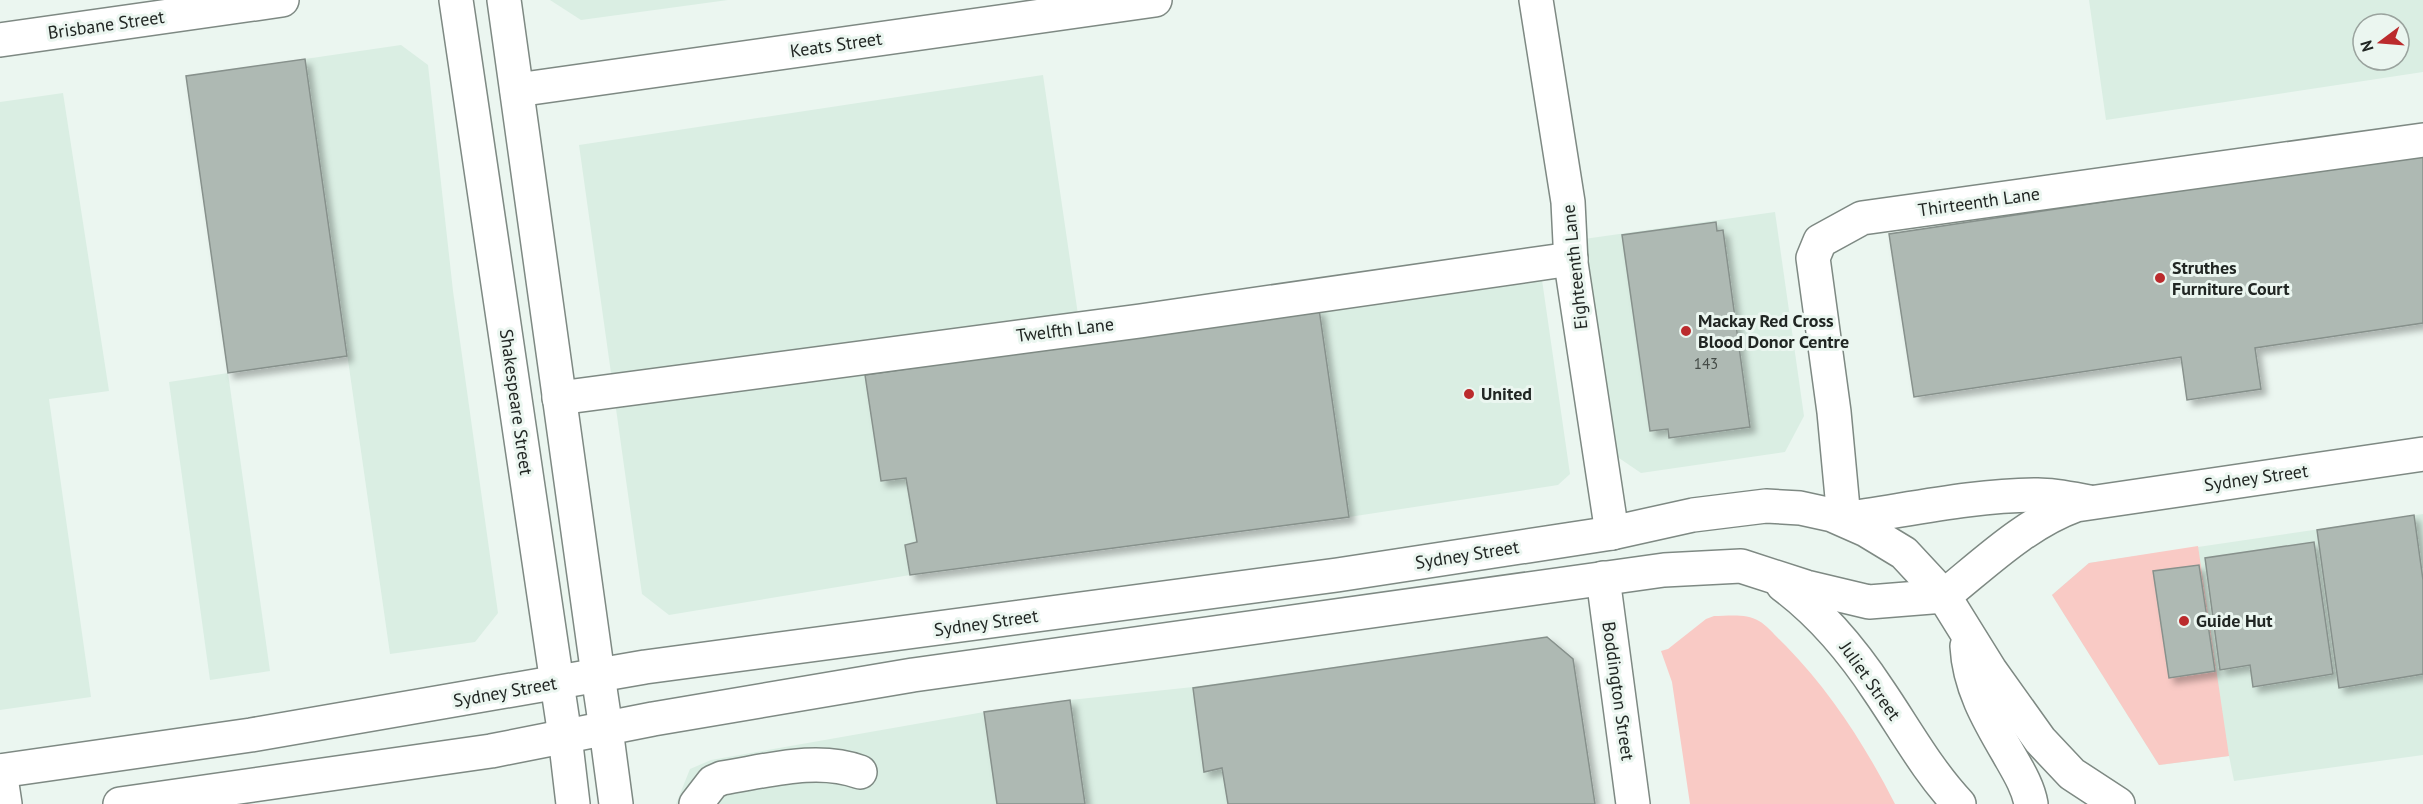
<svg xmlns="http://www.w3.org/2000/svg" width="2423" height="804" viewBox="0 0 2423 804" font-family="'PT Sans',sans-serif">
	<defs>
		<filter id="shadow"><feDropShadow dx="5.5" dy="5.5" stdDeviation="3" flood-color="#0004"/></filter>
	</defs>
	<rect width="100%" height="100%" fill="#ebf6f0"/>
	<g fill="#daeee3" fill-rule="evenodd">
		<polygon points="550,0 728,0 581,20"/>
		<path d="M 2089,0 L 2423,0 L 2423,72 L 2106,120 ZM 2363,24 L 2399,24 L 2399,60 L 2363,60 Z"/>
		<polygon points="401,45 428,65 453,291 498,613 475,642 390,654 305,59"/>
		<polygon points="1043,75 1082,342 1542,280 1570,474 1558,485 1349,517 910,575 669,615 642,594 579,145"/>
		<polygon points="63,93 109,391 49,399 91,697 0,710 0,102"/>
		<polygon points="1775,212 1804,416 1785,452 1641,473 1616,456 1584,239"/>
		<polygon points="228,373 270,671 210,680 169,382"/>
		<polygon points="2423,514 2423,755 2234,781 2229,756 2159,765 2052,595 2089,563"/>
		<polygon points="1547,637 1573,659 1595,804 676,804 690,769 711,760 984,712 1070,700 1193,687"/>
	</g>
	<g fill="#f9cac5">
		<polygon points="2198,546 2229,756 2159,765 2052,595 2089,563"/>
		<path d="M 1714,616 C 1728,616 1746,613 1759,621 C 1769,627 1777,638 1786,646 C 1831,692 1866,747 1895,804 L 1690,804 L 1672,682 L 1661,651 L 1668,649 L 1706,619 Z"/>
	</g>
	<g fill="#aeb9b3" stroke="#87918c" stroke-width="1.5" filter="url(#shadow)">
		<polygon points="305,59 347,356 228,373 186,76"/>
		<polygon points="2423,154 2423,323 2255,348 2261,389 2187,400 2181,357 1914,397 1889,234"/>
		<polygon points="1716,222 1717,231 1723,230 1750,427 1669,438 1668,429 1650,431 1622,235"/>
		<polygon points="1319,309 1349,517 910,575 905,545 917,542 906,478 881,481 865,375"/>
		<polygon points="2414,515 2423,580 2423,674 2339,688 2317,530"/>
		<polygon points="2314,542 2333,674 2253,687 2250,665 2220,670 2205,558"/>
		<polygon points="2199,565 2215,671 2169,678 2153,571"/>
		<polygon points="1547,637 1573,659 1595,804 1228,804 1222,768 1204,772 1193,688"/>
		<polygon points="1070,700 1085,804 997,804 984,712"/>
	</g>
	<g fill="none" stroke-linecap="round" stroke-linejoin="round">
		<defs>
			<g id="minor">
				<polyline points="456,0 557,683"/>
				<polyline points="504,0 598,675"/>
				<polyline points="1536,0 1568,202 1571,263 1612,533"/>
				<polyline points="0,40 282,0"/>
				<polyline points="517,90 1155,0"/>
				<polyline points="559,398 1140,321 1571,259"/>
				<path d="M 2089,502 C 2073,499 2055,495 2038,495 C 1973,495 1908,510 1844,519 L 1834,412 L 1813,258 L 1820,241 L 1862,218 L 2423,140"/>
				<polyline points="1603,578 1633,804"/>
				<path d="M 1944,596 C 1985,563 2026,523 2076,505 L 2423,454"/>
				<polyline points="606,729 616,804"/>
				<polyline points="565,736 573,804"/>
				<path d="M 696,804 L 713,782 L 722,778 C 767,771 817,756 860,772"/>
			</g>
			<g id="major">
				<path d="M 1783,585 C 1822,614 1852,650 1879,691 C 1905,729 1927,770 1959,804"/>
				<path d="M 1967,646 C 1969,686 1988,719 2008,753 C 2017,769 2028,786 2031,804"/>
				<polyline points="598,675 606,729"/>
				<polyline points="557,683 565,736"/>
				<polyline points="0,771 251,735 645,667 1337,575 1612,533 1693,515 1766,506 1800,508 1832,515 1866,530 1904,553 1944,596 1990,670 2040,740 2072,774 2118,804"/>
				<polyline points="0,771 5,804"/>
				<polyline points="120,804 491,751 653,719 913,675 1664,570 1741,566 1806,587 1869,602 1944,596"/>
			</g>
		</defs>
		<use href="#minor" stroke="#7e8983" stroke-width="36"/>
		<use href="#major" stroke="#7e8983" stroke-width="36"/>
		<use href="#minor" stroke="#fff" stroke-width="33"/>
		<use href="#major" stroke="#fff" stroke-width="33"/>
	</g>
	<g fill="#bb2b2d" stroke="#ebf6f0" stroke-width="2">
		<circle cx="2160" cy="278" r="6"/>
		<circle cx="1686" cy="331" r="6"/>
		<circle cx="1469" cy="394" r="6"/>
		<circle cx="2184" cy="621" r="6"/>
	</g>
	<g text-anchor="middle" stroke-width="6" stroke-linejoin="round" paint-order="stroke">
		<g font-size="15" fill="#444b47">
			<text x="1706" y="369">143</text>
		</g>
		<g font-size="18" fill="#212623" stroke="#ebf6f0">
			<text transform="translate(106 25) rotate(-8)" y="6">Brisbane Street</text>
			<text transform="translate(836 45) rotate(-8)" y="6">Keats Street</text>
			<text transform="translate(1979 202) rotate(-8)" y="6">Thirteenth Lane</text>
			<text transform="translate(1575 267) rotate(-96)" y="6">Eighteenth Lane</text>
			<text transform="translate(1065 330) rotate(-7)" y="6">Twelfth Lane</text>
			<text transform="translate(516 402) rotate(82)" y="6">Shakespeare Street</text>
			<text transform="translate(2256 478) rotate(-8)" y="6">Sydney Street</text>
			<text transform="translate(1467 555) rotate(-9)" y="6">Sydney Street</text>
			<text transform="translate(986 623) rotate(-8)" y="6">Sydney Street</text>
			<text transform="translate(1870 681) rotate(55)" y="6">Juliet Street</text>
			<text transform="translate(1618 691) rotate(82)" y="6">Boddington Street</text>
			<text transform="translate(505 692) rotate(-10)" y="6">Sydney Street</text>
		</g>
		<g font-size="18" font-weight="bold" fill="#212623" stroke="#ebf6f0" text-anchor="start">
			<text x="2172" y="274">Struthes<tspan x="2172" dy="21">Furniture Court</tspan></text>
			<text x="1698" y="327">Mackay Red Cross<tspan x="1698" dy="21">Blood Donor Centre</tspan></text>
			<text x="1481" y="400">United</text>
			<text x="2196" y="627">Guide Hut</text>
		</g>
	</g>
	<g transform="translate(2381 42) rotate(254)"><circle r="28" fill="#ebf6f0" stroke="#9aa39e" stroke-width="1.5"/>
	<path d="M0-4.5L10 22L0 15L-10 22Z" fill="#bb2b2d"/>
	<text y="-9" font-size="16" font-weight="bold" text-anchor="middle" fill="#212623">N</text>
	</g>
</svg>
